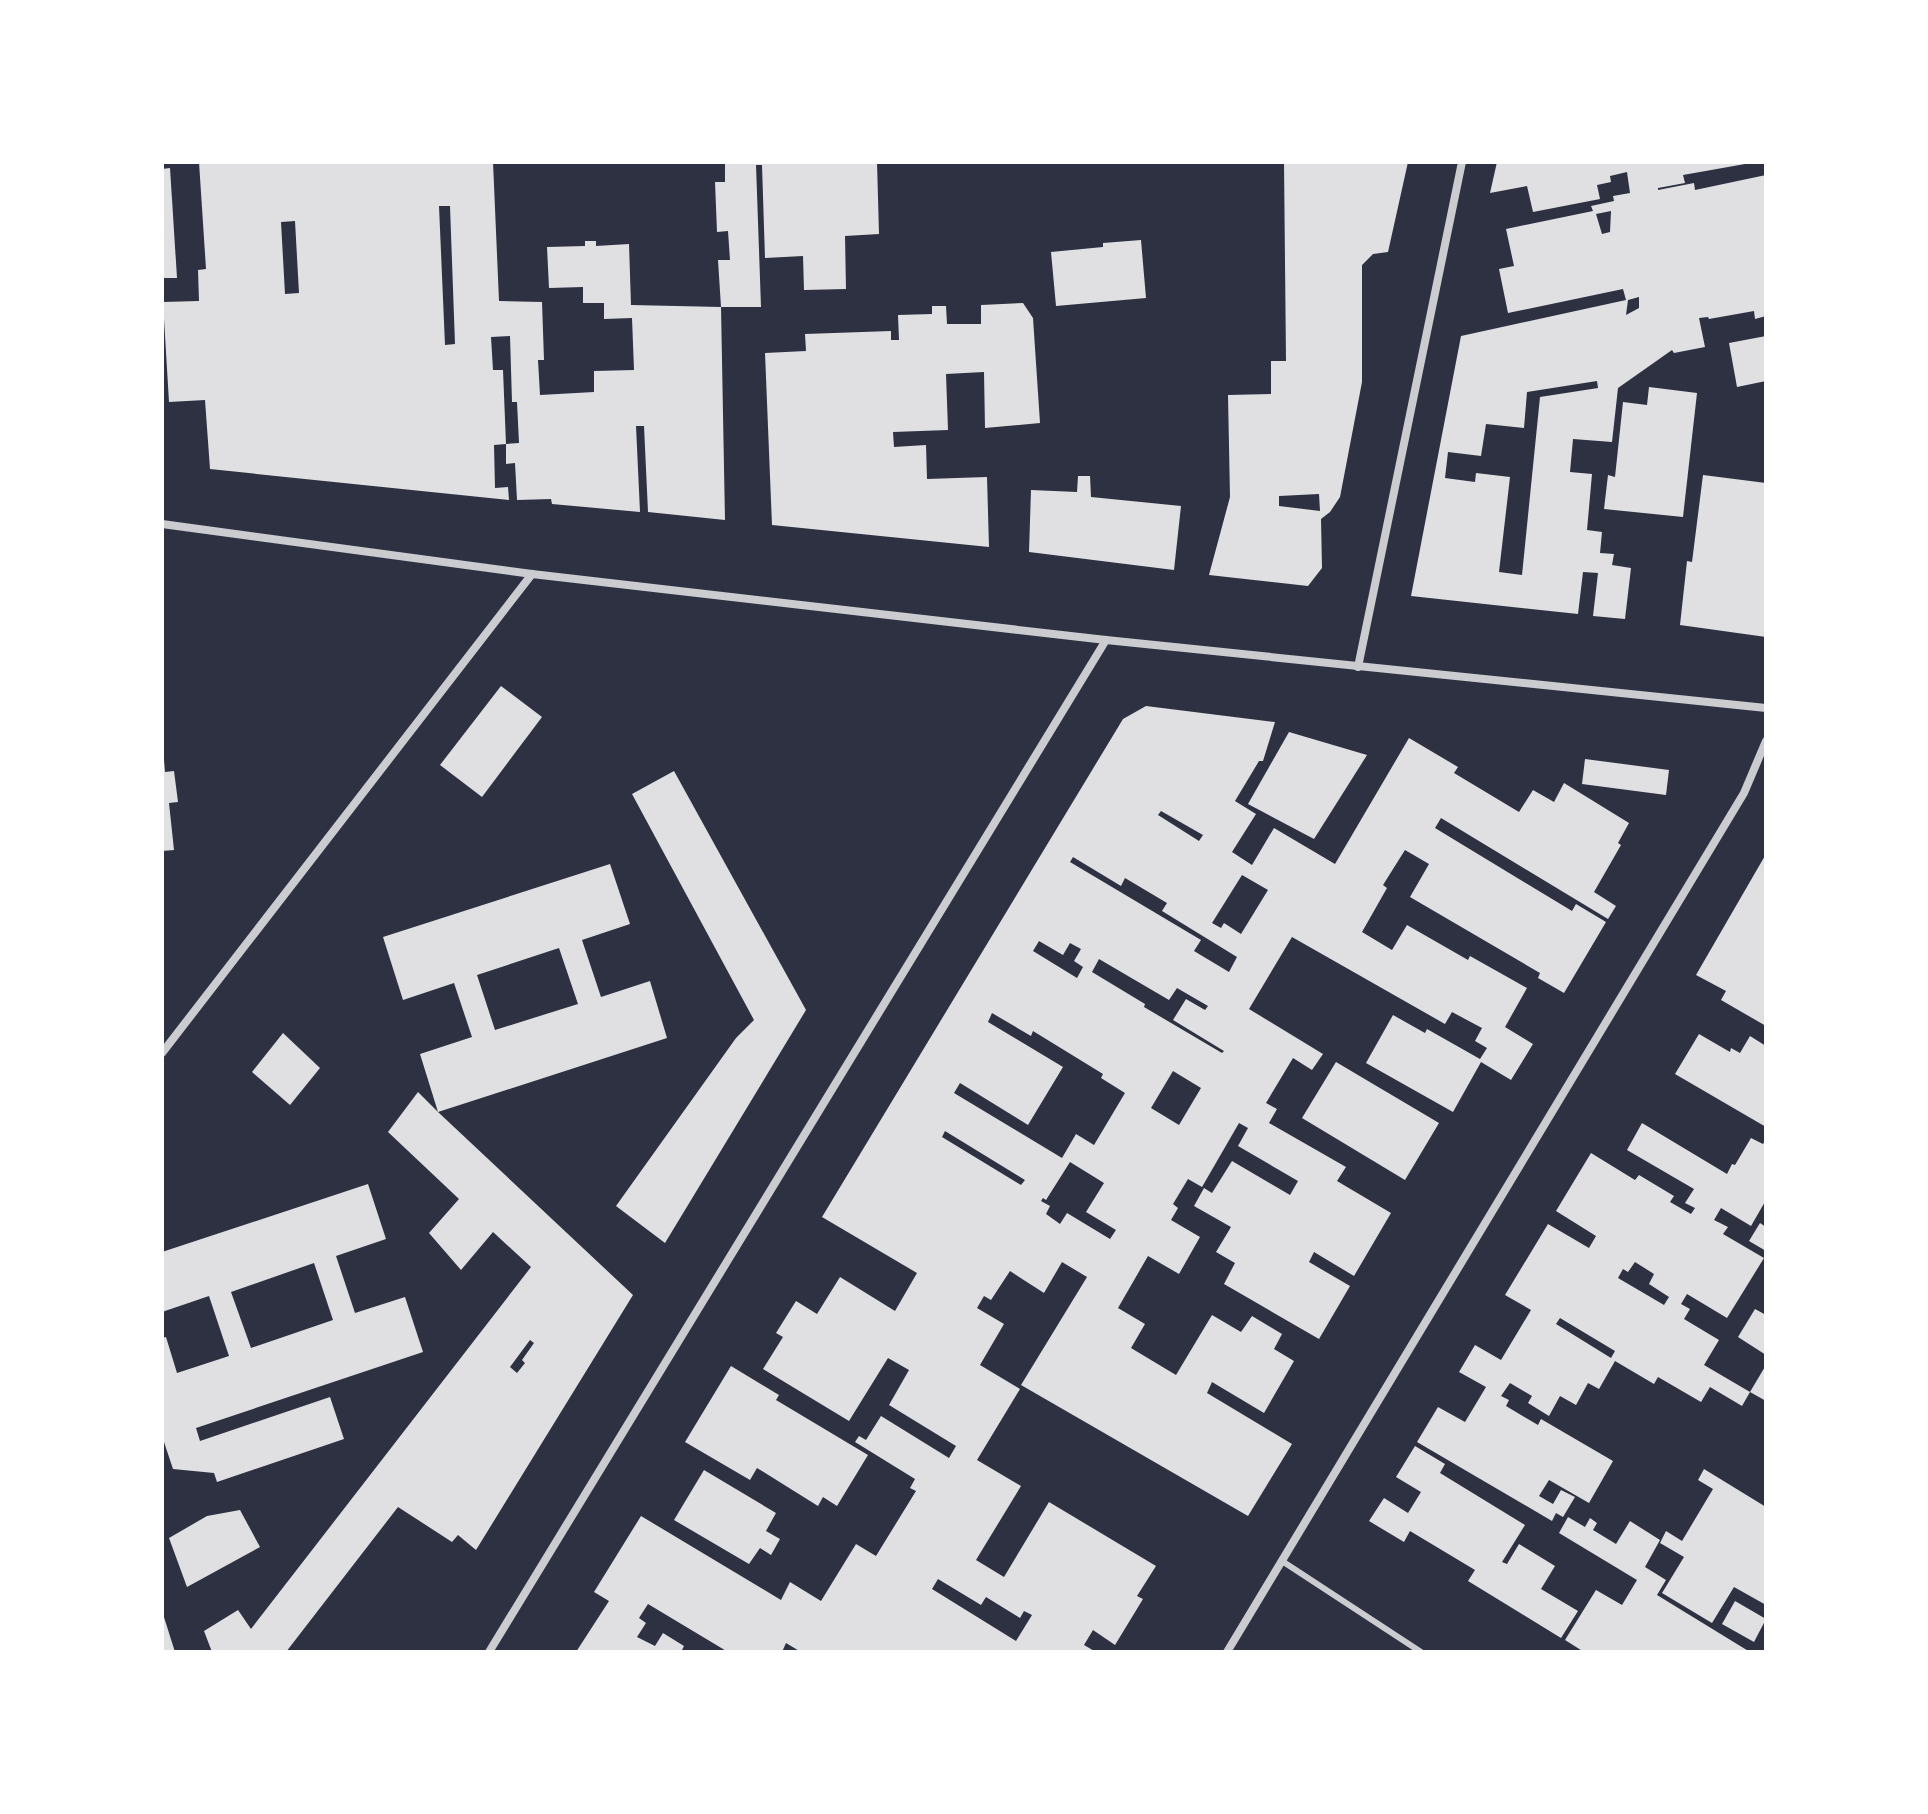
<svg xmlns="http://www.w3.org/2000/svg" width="1928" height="1814" viewBox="0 0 1928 1814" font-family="Karla,sans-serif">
	<rect width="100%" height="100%" fill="#2d3142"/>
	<g fill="#e0e0e3" fill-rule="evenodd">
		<path d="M 199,162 L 493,162 L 499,301 L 542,302 L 544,360 L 538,360 L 540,395 L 594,392 L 594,371 L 634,370 L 632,318 L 604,319 L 604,303 L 583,303 L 583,287 L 549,288 L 547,247 L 585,246 L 585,241 L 596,241 L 596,246 L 629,244 L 631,305 L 721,307 L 718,260 L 730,260 L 728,231 L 717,232 L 715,182 L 725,182 L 725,162 L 877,162 L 879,234 L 845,236 L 846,289 L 804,290 L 803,256 L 765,258 L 762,165 L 756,165 L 761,307 L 721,307 L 725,520 L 648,512 L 644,426 L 636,426 L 640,512 L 552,504 L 551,499 L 517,500 L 515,463 L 506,464 L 506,444 L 494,445 L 495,488 L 508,487 L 509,500 L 295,478 L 210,469 L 205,400 L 169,402 L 163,302 L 199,301 L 198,270 L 206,269 ZM 439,206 L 450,206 L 455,344 L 445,345 ZM 295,221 L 299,293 L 285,294 L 281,222 ZM 510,336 L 512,402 L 517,402 L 519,443 L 506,444 L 503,370 L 493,370 L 491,337 Z"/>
		<path d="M 1284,162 L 1408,162 L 1388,252 L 1373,254 L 1362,265 L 1362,382 L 1340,497 L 1330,512 L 1321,519 L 1322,568 L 1308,586 L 1209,575 L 1230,497 L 1228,395 L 1271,394 L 1271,361 L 1286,361 ZM 1319,494 L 1320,511 L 1279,506 L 1279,496 Z"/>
		<path d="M 1497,162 L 1745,162 L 1745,164 L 1683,175 L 1685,183 L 1658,188 L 1658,190 L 1694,183 L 1695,190 L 1766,175 L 1766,316 L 1755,319 L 1754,311 L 1709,319 L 1708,317 L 1699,318 L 1705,347 L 1674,353 L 1672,350 L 1618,388 L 1612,442 L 1573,439 L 1570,472 L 1592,474 L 1587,530 L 1602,532 L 1600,553 L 1614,554 L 1612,565 L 1631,568 L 1625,619 L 1593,616 L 1598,573 L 1583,572 L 1578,614 L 1411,596 L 1461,336 L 1626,300 L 1623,289 L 1508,313 L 1499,269 L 1514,266 L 1506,229 L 1593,211 L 1591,206 L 1614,201 L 1613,196 L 1630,193 L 1627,172 L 1610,176 L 1611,182 L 1597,185 L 1600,199 L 1533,212 L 1527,186 L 1490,193 ZM 1611,211 L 1610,232 L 1602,234 L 1596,214 ZM 1639,297 L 1639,308 L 1626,315 L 1628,300 ZM 1597,381 L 1598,388 L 1540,397 L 1522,575 L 1499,572 L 1510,477 L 1476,473 L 1475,482 L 1445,478 L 1448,452 L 1481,456 L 1486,424 L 1524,428 L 1527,392 Z"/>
		<polygon points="170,168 177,278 162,278 162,169"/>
		<polygon points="1141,240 1146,298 1056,306 1051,252 1103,247 1103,243"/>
		<polygon points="1023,303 1033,318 1040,423 985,428 984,372 946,374 948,430 893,432 894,447 926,445 927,479 987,477 989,547 772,525 765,353 806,351 805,334 891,331 891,340 899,340 898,315 932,314 932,306 946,306 947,324 981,324 981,305"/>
		<polygon points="1766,336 1766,381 1737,387 1729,343"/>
		<polygon points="1649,387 1697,393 1683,517 1604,509 1608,475 1615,477 1623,402 1647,405"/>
		<polygon points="1703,475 1766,483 1766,637 1680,625 1687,561 1692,562"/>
		<polygon points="1078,476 1090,476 1091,497 1181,506 1174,570 1029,552 1031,490 1077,492"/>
		<polygon points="501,686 542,717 482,797 440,765"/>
		<path d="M 1146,706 L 1275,722 L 1263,761 L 1259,761 L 1235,801 L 1256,814 L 1232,852 L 1252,865 L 1274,828 L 1335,864 L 1409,738 L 1458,767 L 1454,773 L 1519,812 L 1533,790 L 1554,802 L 1564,783 L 1629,823 L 1618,843 L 1621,845 L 1594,892 L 1616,906 L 1608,919 L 1441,818 L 1435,828 L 1572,911 L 1576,904 L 1606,922 L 1564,993 L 1538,978 L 1540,973 L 1410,897 L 1429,864 L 1405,850 L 1383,885 L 1387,888 L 1362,932 L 1392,950 L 1407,925 L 1468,960 L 1470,956 L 1527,988 L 1505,1027 L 1533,1044 L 1511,1080 L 1481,1062 L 1453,1112 L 1366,1063 L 1393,1015 L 1425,1033 L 1427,1029 L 1480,1059 L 1487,1048 L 1475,1041 L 1482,1028 L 1452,1012 L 1445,1024 L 1292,937 L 1249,1009 L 1323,1054 L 1312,1070 L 1293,1058 L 1266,1103 L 1277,1109 L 1269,1123 L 1346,1167 L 1337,1181 L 1391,1213 L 1354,1276 L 1314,1252 L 1309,1262 L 1350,1286 L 1319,1339 L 1224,1284 L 1235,1263 L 1216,1252 L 1231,1227 L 1194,1206 L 1204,1188 L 1212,1193 L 1232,1161 L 1290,1195 L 1298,1181 L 1238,1146 L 1248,1128 L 1239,1123 L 1202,1187 L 1188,1179 L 1173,1204 L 1178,1208 L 1171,1220 L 1200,1237 L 1179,1274 L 1148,1256 L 1118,1308 L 1145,1324 L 1131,1348 L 1176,1375 L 1212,1315 L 1241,1332 L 1252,1316 L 1282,1334 L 1274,1349 L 1294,1361 L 1264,1413 L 1212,1382 L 1207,1393 L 1292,1444 L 1248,1516 L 1021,1385 L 1087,1277 L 1062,1262 L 1044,1293 L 1010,1271 L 991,1300 L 984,1296 L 977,1308 L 1004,1324 L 980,1365 L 1020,1389 L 977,1460 L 1021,1486 L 976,1560 L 1004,1577 L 1049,1502 L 1156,1566 L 1137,1596 L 1143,1599 L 1115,1645 L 1093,1630 L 1084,1645 L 1096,1652 L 801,1652 L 786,1643 L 782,1652 L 728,1652 L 648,1604 L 639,1618 L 646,1623 L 637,1637 L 655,1646 L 663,1633 L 684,1646 L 681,1652 L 576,1652 L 609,1601 L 594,1592 L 641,1516 L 781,1600 L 790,1582 L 821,1601 L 856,1544 L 876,1556 L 916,1491 L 910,1488 L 915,1479 L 855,1442 L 859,1436 L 866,1440 L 881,1416 L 949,1458 L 956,1446 L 889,1405 L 909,1370 L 888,1358 L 849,1421 L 763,1369 L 783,1337 L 776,1333 L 796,1301 L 817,1314 L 840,1277 L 895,1311 L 917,1273 L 822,1217 L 1123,719 ZM 1161,811 L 1203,835 L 1199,841 L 1158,815 ZM 1073,857 L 1121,886 L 1125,878 L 1167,903 L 1162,911 L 1237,957 L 1229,972 L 1194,951 L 1201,940 L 1070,862 ZM 1242,875 L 1268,890 L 1241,934 L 1224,923 L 1221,928 L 1212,923 ZM 1039,941 L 1063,955 L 1070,943 L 1081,949 L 1074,961 L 1083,967 L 1077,978 L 1033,951 ZM 1099,959 L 1169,1000 L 1177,988 L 1208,1006 L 1205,1010 L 1186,999 L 1173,1020 L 1224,1051 L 1222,1053 L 1144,1007 L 1145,1004 L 1092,972 ZM 992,1013 L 1031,1036 L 1033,1031 L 1103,1074 L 1101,1078 L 1125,1093 L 1094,1145 L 1076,1134 L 1062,1158 L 954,1093 L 960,1083 L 1028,1125 L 1063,1067 L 988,1022 ZM 1173,1071 L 1201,1088 L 1179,1125 L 1151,1108 ZM 945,1131 L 1025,1180 L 1021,1185 L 942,1137 ZM 1070,1162 L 1104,1183 L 1086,1212 L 1116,1230 L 1110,1239 L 1067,1213 L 1060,1224 L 1046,1214 L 1050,1206 L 1041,1201 L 1043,1198 L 1046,1200 ZM 938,1579 L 981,1605 L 986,1597 L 1020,1618 L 1024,1611 L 1032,1615 L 1016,1641 L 932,1589 Z"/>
		<polygon points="1289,732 1367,755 1314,839 1248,804"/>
		<polygon points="1585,759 1669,770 1666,795 1582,784"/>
		<polygon points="162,760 164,760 165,772 174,771 178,802 169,803 174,850 162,851"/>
		<polygon points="674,771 806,1010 665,1243 616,1206 736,1038 754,1020 632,794"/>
		<polygon points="1766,854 1766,1026 1721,1000 1726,991 1696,975"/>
		<path d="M 610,864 L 630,924 L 582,940 L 601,997 L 650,981 L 667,1038 L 438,1112 L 633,1295 L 476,1550 L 458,1535 L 452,1542 L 398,1507 L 286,1652 L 212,1652 L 204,1631 L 238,1610 L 251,1629 L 531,1267 L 493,1232 L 461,1270 L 429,1233 L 459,1199 L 388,1132 L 418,1092 L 438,1112 L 420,1054 L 472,1037 L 454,983 L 403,1000 L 383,937 ZM 559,948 L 578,1004 L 495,1030 L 477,975 ZM 530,1340 L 534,1343 L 522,1360 L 525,1363 L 517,1373 L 510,1367 Z"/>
		<polygon points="283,1033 320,1068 290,1105 252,1072"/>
		<polygon points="1699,1034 1730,1052 1731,1048 1740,1053 1750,1036 1766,1046 1766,1127 1675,1074"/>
		<polygon points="1336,1062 1439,1123 1405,1180 1302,1118"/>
		<path d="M 1642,1123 L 1727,1174 L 1732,1164 L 1735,1165 L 1751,1138 L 1763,1144 L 1766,1139 L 1766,1200 L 1751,1226 L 1721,1208 L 1714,1220 L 1728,1227 L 1723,1234 L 1764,1258 L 1727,1318 L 1687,1294 L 1681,1304 L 1690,1309 L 1684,1319 L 1719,1340 L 1704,1365 L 1750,1392 L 1742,1406 L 1710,1387 L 1701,1402 L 1658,1377 L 1654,1384 L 1615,1361 L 1599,1389 L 1588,1383 L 1576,1405 L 1560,1396 L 1549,1416 L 1528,1403 L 1532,1396 L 1510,1383 L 1501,1396 L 1509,1400 L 1506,1406 L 1538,1425 L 1541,1419 L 1613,1461 L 1589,1503 L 1549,1480 L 1539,1496 L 1553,1504 L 1561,1490 L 1575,1497 L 1563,1517 L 1556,1513 L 1552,1521 L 1417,1442 L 1438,1407 L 1465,1422 L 1486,1387 L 1459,1372 L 1475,1345 L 1501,1360 L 1531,1310 L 1505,1295 L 1548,1224 L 1589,1248 L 1596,1236 L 1556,1211 L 1591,1153 L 1635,1180 L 1639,1175 L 1674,1196 L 1670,1202 L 1691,1214 L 1695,1208 L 1685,1203 L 1694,1189 L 1627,1150 ZM 1635,1262 L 1654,1274 L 1649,1284 L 1669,1297 L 1664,1305 L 1618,1278 L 1623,1269 L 1628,1272 ZM 1560,1318 L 1615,1351 L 1611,1358 L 1556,1324 Z"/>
		<path d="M 368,1184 L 386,1239 L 336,1256 L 355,1313 L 405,1297 L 423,1352 L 196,1428 L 200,1441 L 330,1397 L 344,1439 L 217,1482 L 214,1473 L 173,1469 L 162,1436 L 162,1338 L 166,1337 L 177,1373 L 229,1356 L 209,1296 L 162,1312 L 162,1252 ZM 314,1263 L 333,1320 L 251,1348 L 231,1292 Z"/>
		<polygon points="1760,1223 1766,1227 1766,1251 1749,1241"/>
		<polygon points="1755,1309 1766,1315 1766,1355 1738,1337"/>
		<polygon points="1766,1365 1766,1401 1750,1392"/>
		<polygon points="731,1366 779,1395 776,1400 868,1455 837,1506 823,1497 818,1506 757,1468 750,1480 685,1442"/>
		<polygon points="1415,1446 1445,1464 1440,1473 1525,1525 1502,1562 1507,1564 1519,1544 1555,1566 1541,1589 1578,1611 1561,1638 1468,1581 1475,1570 1410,1531 1404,1542 1369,1521 1384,1498 1408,1513 1421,1492 1396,1477"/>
		<polygon points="1704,1469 1766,1507 1766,1605 1734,1587 1712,1623 1662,1593 1684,1557 1660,1543 1666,1531 1682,1541 1713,1489 1698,1480"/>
		<polygon points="704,1470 776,1513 766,1531 780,1539 771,1555 760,1548 749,1564 674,1520"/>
		<polygon points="240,1510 260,1547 187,1587 169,1538 207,1516"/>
		<polygon points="1568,1517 1585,1527 1590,1518 1597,1523 1593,1530 1616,1544 1630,1521 1660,1540 1645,1567 1666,1580 1657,1595 1750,1652 1584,1652 1565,1640 1596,1590 1622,1605 1637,1580 1559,1533"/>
		<polygon points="1735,1601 1766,1619 1754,1642 1722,1624"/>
		<polygon points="162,1614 163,1614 175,1652 162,1652"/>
	</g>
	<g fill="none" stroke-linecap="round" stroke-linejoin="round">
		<polyline stroke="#caccd0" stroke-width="6" points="1282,1561 1421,1652"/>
		<g stroke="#caccd0" stroke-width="8">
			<polyline points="162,524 532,574 1106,640 1766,708"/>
			<polyline points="1358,667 1462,162"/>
			<polyline points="162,1053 532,574"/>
			<polyline points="489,1652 1106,640"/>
			<polyline points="1227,1652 1744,793 1766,741"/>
		</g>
	</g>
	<rect width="1928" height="1814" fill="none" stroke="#ffffff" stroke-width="328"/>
</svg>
